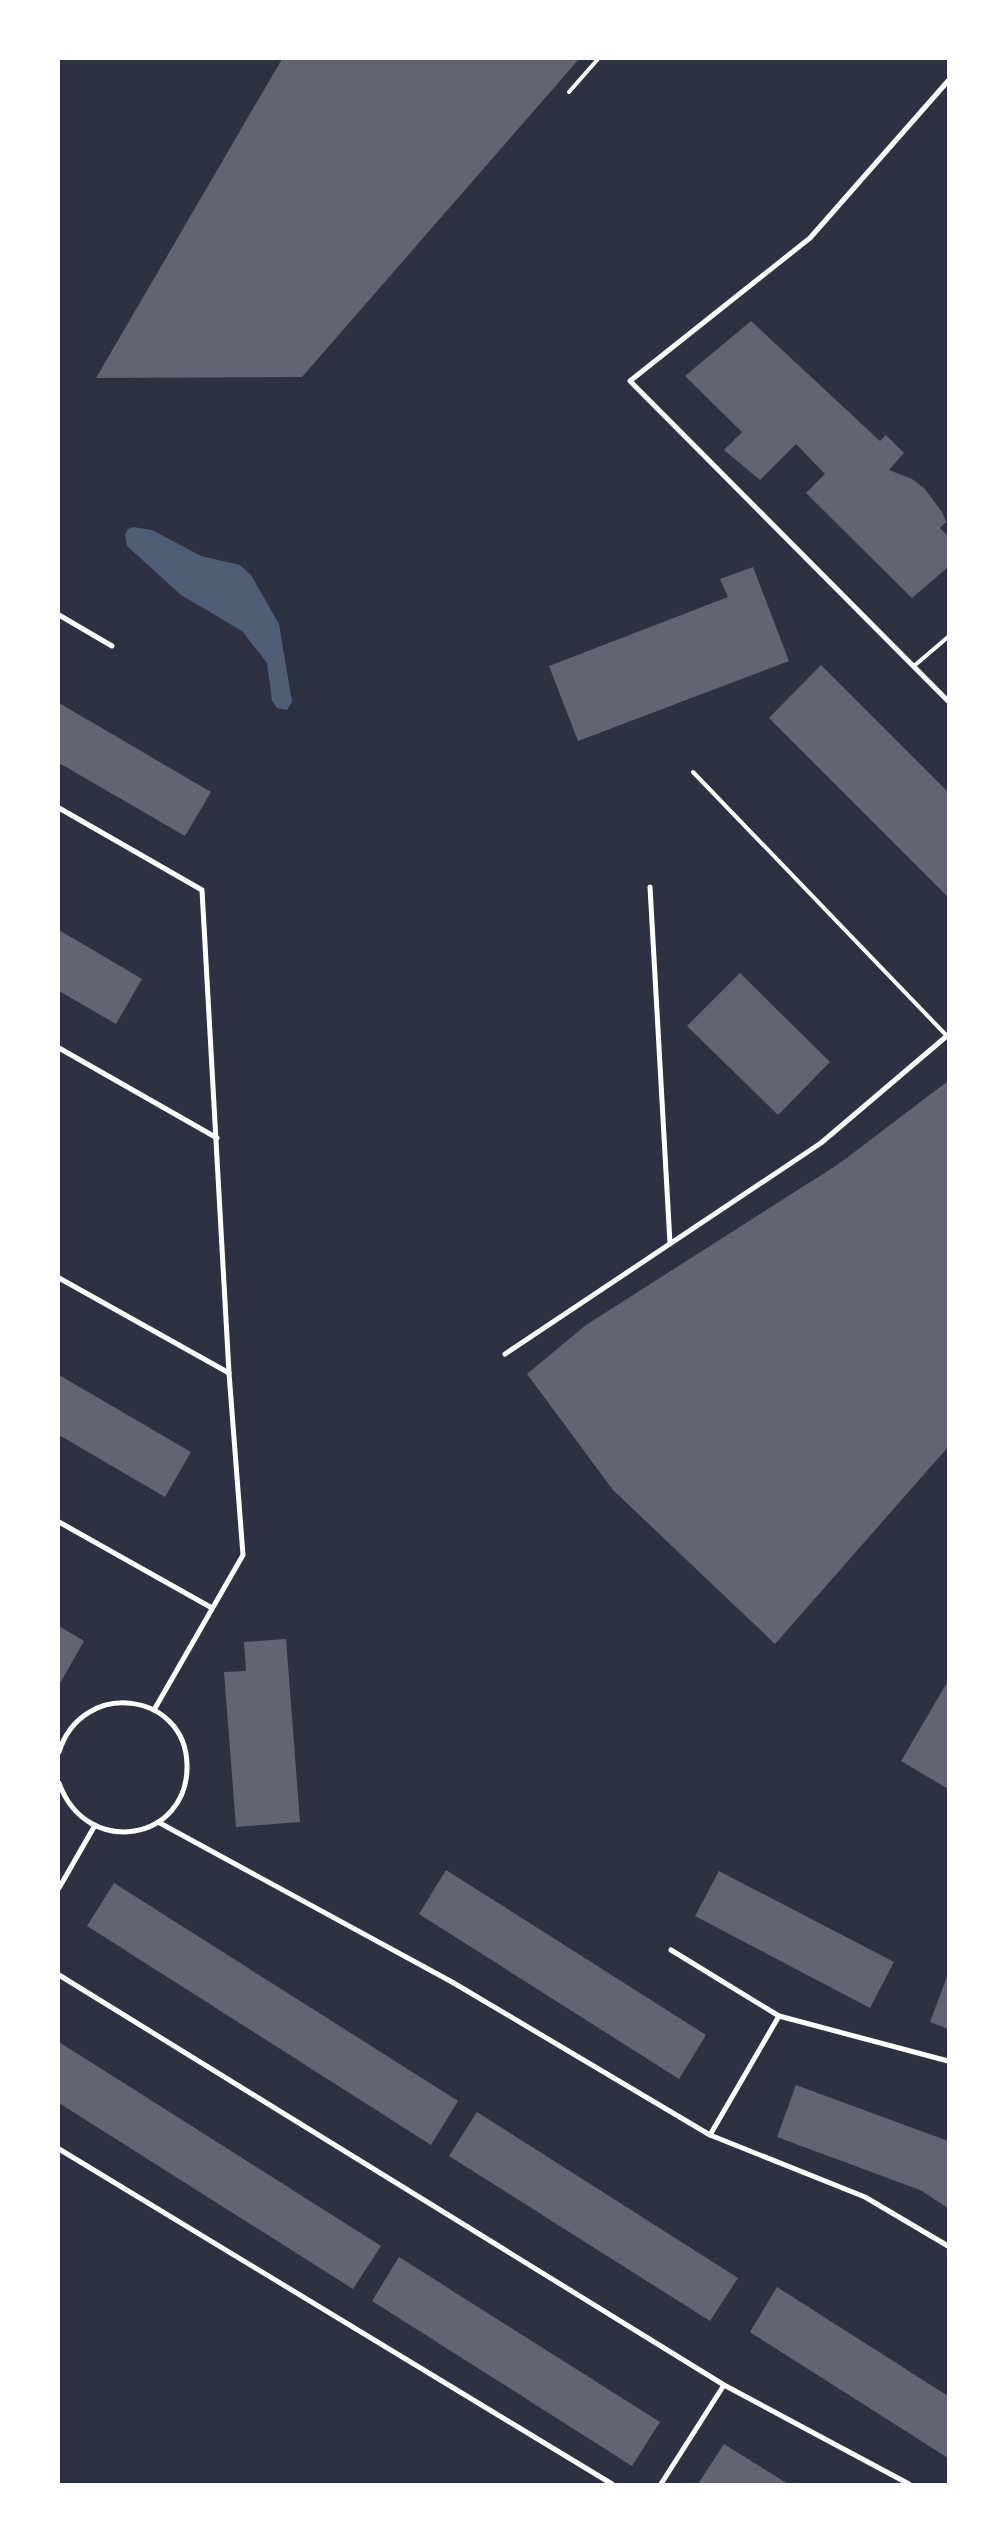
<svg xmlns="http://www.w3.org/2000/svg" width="1007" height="2543" viewBox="0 0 1007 2543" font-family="'Archivo Narrow',sans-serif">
	<rect width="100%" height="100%" fill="#2d3142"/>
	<polygon fill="#4f5d75" points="133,527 152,530 201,556 240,565 251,575 279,624 292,702 287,710 277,708 272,701 267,663 242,631 181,595 127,546 125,535 128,529"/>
	<g fill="#626471">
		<polygon points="282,59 579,59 302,377 96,378"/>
		<polygon points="751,321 880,441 886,435 904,453 889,470 912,479 924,488 942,512 946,522 940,528 948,536 948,567 912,598 806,493 825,474 796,444 760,480 724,450 742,432 685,376"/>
		<polygon points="753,567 789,661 578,741 549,666 728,597 720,579"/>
		<polygon points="821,665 948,792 948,897 769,718"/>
		<polygon points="59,703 211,792 185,836 59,763"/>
		<polygon points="59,930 142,979 116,1024 59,991"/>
		<polygon points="740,973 830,1062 778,1115 687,1026"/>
		<polygon points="948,1081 948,1447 775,1644 613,1490 527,1374 586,1325 840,1163"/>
		<polygon points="59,1375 191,1452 165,1497 59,1435"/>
		<polygon points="59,1626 84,1641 59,1685"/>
		<polygon points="286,1639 300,1822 236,1827 224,1672 246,1671 244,1642"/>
		<polygon points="948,1681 948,1789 901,1761"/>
		<polygon points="446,1870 706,2035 679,2079 419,1914"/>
		<polygon points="719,1871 894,1962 870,2008 695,1916"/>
		<polygon points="114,1883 458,2101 431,2145 87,1926"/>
		<polygon points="948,1974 948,2029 930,2022"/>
		<polygon points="59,2042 381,2246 353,2289 59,2103"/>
		<polygon points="796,2085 948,2141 948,2208 920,2190 777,2137"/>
		<polygon points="477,2112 738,2278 710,2321 449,2156"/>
		<polygon points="399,2257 660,2422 632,2466 372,2301"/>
		<polygon points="777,2287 948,2396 948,2458 750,2332"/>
		<polygon points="724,2444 788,2484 698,2484"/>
	</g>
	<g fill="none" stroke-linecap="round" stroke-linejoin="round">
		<g stroke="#fff" stroke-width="4">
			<polyline points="569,92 598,59"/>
			<polyline points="914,666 948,637"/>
			<polyline points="693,772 947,1036"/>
		</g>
		<g stroke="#fff" stroke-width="5">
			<polyline points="948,81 810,238 630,381 948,701"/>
			<polyline points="59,615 112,646"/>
			<polyline points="59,808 202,890 229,1373 243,1555 154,1710"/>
			<polyline points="650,887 670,1243"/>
			<polyline points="59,1048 217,1138"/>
			<polyline points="59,1278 229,1373"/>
			<polyline points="505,1354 821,1143 948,1035"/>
			<polyline points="59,1522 212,1608"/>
			<path d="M 59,1752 C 82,1678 186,1692 187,1765 C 189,1840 87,1860 59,1783"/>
			<polyline points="158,1822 452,1982 710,2135 865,2197 948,2246"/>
			<polyline points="59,1888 94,1827"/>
			<polyline points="671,1950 779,2016 710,2135"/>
			<polyline points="59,1975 724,2385 909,2484"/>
			<polyline points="779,2016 948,2061"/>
			<polyline points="59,2149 612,2484"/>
			<polyline points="661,2484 724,2385"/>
		</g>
	</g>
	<rect width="1007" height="2543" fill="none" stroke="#ffffff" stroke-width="120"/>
</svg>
